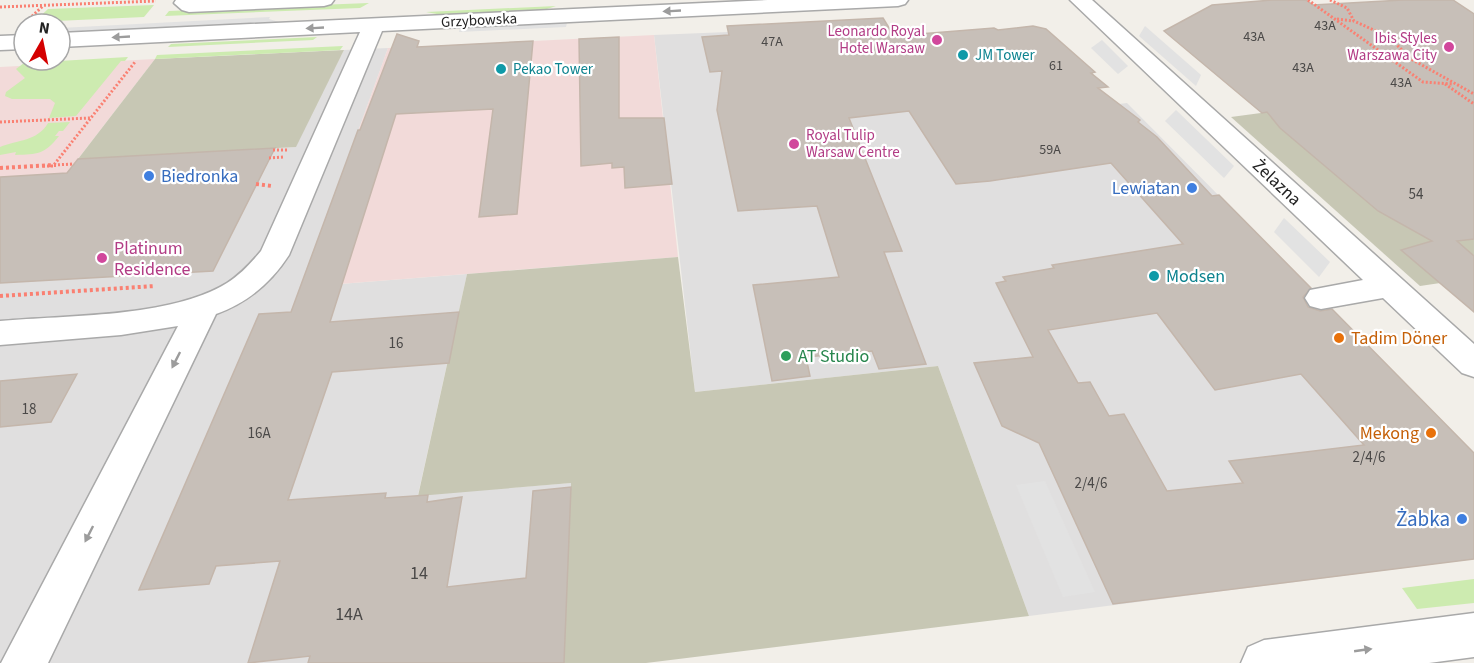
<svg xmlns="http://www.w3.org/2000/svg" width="1474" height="663" viewBox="0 0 1474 663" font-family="'Source Sans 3',sans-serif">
	<rect width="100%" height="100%" fill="#f2efe9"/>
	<g fill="#e0dfdf">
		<polygon points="883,18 893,35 1067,110 1127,103 1474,453 1474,559 1029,616 938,366 695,392 654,35 728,32 727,26"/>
		<polygon points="388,48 302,287 467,274 418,495 571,483 564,663 0,663 0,177 67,173 78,159 295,147 344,50"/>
	</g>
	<g fill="#f2dad9">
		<polygon points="654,35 678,257 302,287 388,48"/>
		<polygon points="155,59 67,173 0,177 0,67"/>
	</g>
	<g fill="#c7c7b4">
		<polygon points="344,50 296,147 78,159 155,59"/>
		<polygon points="1320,105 1474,172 1474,278 1420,286 1231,117"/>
		<polygon points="678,257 695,392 938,366 1029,616 646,663 564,663 571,483 418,496 467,274"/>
	</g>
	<g fill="#cdebb0">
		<polygon points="369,3 360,8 165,16 169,11"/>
		<polygon points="154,5 144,17 34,22 48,9"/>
		<polygon points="556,6 544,10 442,15 426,12"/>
		<polygon points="317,37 313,40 168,47 171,44"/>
		<polygon points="343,46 340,50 155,59 157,55"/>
		<polygon points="128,57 125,61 121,61 76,116 49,118 55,103 50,99 12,99 5,96 6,92 25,78 16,69 24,63"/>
		<path d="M 70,122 L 63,131 L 59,131 L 55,136 L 59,136 C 44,155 38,154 15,155 L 16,152 L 0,155 L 0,147 C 17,140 38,141 48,123 Z"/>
		<polygon points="1474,579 1474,603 1417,609 1402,588"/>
	</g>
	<g fill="#e2e2e2">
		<polygon points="270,17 269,19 279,22 60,32 60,28"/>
		<polygon points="567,23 566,27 459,32 460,28"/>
		<polygon points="1145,26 1201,75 1196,86 1139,36"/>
		<polygon points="1102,40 1128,66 1118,74 1091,48"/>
		<polygon points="1176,110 1234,166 1224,178 1165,121"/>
		<polygon points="1284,218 1330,262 1319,277 1274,232"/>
		<polygon points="1045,481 1095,592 1063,597 1016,485"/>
	</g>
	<g fill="#c7bfb8" stroke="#c4b6ab" stroke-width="1.5" fill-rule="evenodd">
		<polygon points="1272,0 1306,0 1313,5 1403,0 1453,0 1474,14 1474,239 1457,241 1474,256 1474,312 1401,250 1432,241 1378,211 1280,128 1267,112 1262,113 1164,31 1212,5"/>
		<path d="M 883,18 L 894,36 L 994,28 L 998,30 L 1033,26 L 1046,29 L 1095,72 L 1091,73 L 1108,87 L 1098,88 L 1140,120 L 1138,122 L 1157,137 L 1212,196 L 1219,195 L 1311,288 L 1303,297 L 1308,307 L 1320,311 L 1332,309 L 1474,453 L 1474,559 L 1113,604 L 1039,443 L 1002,426 L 974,363 L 1033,357 L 996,283 L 1006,281 L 1003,277 L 1054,268 L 1052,265 L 1183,244 L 1111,163 L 990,181 L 956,184 L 909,111 L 849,118 L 902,251 L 884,252 L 926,364 L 879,369 L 872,351 L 806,357 L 810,376 L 772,381 L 753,285 L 839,277 L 817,206 L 738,211 L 717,110 L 722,71 L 710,72 L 702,37 L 729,35 L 727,26 ZM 1157,313 L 1215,390 L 1301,374 L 1364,445 L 1229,461 L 1243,483 L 1167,491 L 1124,414 L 1109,416 L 1090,382 L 1078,383 L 1048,330 Z"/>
		<polygon points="397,34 419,41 417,47 533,41 517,214 479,217 493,109 396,114 330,322 459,312 449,363 332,372 288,500 386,493 385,498 428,495 427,502 462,497 447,587 526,578 533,491 571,487 564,663 308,663 310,656 248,663 280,561 216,566 209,584 139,590 259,314 291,312 358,130 360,130"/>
		<polygon points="619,37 619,118 664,118 672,184 625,188 624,167 612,168 612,163 581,166 579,39"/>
		<polygon points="275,148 213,271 0,283 0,177 67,173 78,159"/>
		<polygon points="77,374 51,422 0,427 0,381"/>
	</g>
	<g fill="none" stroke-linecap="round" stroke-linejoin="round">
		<defs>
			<g id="minor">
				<polygon points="176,0 334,0 331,4 324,6 189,12 182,10 174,3"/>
				<path d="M 768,0 L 908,0 L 905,4 L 898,6 L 382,31 L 289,255 C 271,283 247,303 216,314 L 48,663 L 1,663 L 178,326 L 121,335 L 0,345 L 0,321 C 67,315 170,318 227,283 C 241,274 251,263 261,251 L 360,32 L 60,47 L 60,33 Z"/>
				<polygon points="1070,0 1092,0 1474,344 1474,377 1462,373 1383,298 1321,309 1310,306 1305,298 1310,290 1363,280"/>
				<polygon points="24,35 24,49 0,50 0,36"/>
				<polygon points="1474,613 1474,657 1429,663 1241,663 1248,647 1264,640"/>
			</g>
		</defs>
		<use href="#minor" stroke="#a9a9a9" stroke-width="3"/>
		<g stroke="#fa8072" stroke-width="3" stroke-dasharray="2 2" stroke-linecap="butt">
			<polyline points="1308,0 1423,82 1452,84"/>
			<polyline points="1330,0 1347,8 1354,21 1389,37 1411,59 1474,94"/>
			<polyline points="0,7 156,1"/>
			<polyline points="29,19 43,6"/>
			<polyline points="1337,19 1354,21"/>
			<polyline points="1445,84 1474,104"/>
			<polyline points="0,122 90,118"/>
			<polyline points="273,150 288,150"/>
			<polyline points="269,158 283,157"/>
			<polyline points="54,165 74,164"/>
			<polyline points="43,166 53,166 135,62"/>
		</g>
		<g stroke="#fa8072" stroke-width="4" stroke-dasharray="3 3" stroke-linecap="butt">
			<polyline points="54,165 56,165"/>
			<polyline points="0,168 54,165"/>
			<polyline points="256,184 272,186"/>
			<polyline points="0,296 155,286"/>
		</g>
		<use href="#minor" fill="#fff" fill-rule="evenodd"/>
	</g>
	<defs><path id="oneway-solid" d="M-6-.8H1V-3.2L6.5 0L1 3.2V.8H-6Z" transform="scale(1.5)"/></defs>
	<g fill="#9c9c9c">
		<use href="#oneway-solid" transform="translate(672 11) rotate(177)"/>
		<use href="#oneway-solid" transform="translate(315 28) rotate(177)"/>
		<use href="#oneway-solid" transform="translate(121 37) rotate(177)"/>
		<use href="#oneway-solid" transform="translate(176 360) rotate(117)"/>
		<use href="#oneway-solid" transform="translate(89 534) rotate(117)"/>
		<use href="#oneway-solid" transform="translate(1363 650) rotate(-8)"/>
	</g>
	<g fill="#d1479c" stroke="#fff" stroke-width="2">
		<circle cx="937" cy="40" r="6"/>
		<circle cx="1449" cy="47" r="6"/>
		<circle cx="794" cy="144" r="6"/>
		<circle cx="102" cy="258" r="6"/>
	</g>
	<g fill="#0f9aa8" stroke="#fff" stroke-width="2">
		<circle cx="963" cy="55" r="6"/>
		<circle cx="501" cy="69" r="6"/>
		<circle cx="1154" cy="276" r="6"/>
	</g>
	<g fill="#3f7fe0" stroke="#fff" stroke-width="2">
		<circle cx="149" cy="176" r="6"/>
		<circle cx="1192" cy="188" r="6"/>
		<circle cx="1462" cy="519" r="6"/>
	</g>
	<g fill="#e8710a" stroke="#fff" stroke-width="2">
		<circle cx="1339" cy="338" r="6"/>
		<circle cx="1431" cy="433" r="6"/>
	</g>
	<circle fill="#2e9e5b" stroke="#fff" stroke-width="2" cx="786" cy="356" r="6"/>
	<g text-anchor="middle" stroke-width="4.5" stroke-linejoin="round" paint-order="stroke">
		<g font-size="14" fill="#4b4948">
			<text x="1325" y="30">43A</text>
			<text x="1254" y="41">43A</text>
			<text x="772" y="46">47A</text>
			<text x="1056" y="70">61</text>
			<text x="1303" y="72">43A</text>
			<text x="1401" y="87">43A</text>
			<text x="1050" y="154">59A</text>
		</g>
		<g font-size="15" fill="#222" stroke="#fff">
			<text transform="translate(479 20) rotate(-3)" y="5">Grzybowska</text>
		</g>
		<g font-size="15" fill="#b23c85" stroke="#fff" text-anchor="end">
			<text x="925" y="36">Leonardo Royal<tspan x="925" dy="17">Hotel Warsaw</tspan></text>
			<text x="1437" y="43">Ibis Styles<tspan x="1437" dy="17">Warszawa City</tspan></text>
			<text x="806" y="140" text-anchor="start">Royal Tulip<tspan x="806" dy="17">Warsaw Centre</tspan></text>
		</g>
		<g font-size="15" fill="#0d838f" stroke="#fff" text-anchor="start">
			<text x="975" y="60">JM Tower</text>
			<text x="513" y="74">Pekao Tower</text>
		</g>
		<g font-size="15" fill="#4b4948">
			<text x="1416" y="199">54</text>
			<text x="396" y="348">16</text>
			<text x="29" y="414">18</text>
			<text x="259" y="438">16A</text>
			<text x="1369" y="462">2/4/6</text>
			<text x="1091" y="488">2/4/6</text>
		</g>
		<g font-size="18" fill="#366cbe" stroke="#fff" text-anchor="start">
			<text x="161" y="182">Biedronka</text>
			<text x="1180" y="194" text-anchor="end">Lewiatan</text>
		</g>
		<g font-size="18" fill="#222" stroke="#fff">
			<text transform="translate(1277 182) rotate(43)" y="6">Żelazna</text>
		</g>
		<g font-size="18" fill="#b23c85" stroke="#fff" text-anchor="start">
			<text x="114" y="254">Platinum<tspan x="114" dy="21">Residence</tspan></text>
		</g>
		<g font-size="18" fill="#0d838f" stroke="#fff" text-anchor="start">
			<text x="1166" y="282">Modsen</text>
		</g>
		<g font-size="18" fill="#c56008" stroke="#fff" text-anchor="start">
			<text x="1351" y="344">Tadim Döner</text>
			<text x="1419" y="439" text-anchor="end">Mekong</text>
		</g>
		<g font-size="18" fill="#27864d" stroke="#fff" text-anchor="start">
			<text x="798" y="362">AT Studio</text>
		</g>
		<g font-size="18" fill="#4b4948">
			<text x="419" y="579">14</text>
			<text x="349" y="620">14A</text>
		</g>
		<g font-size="21" fill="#366cbe" stroke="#fff" text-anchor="end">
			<text x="1450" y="526">Żabka</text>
		</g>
	</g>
	<g transform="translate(42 42) rotate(9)"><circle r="28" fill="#ffffff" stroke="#a7a7a7" stroke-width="1.5"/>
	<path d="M0-4.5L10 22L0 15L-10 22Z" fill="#d40000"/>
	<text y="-9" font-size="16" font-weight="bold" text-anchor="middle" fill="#222222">N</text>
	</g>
</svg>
